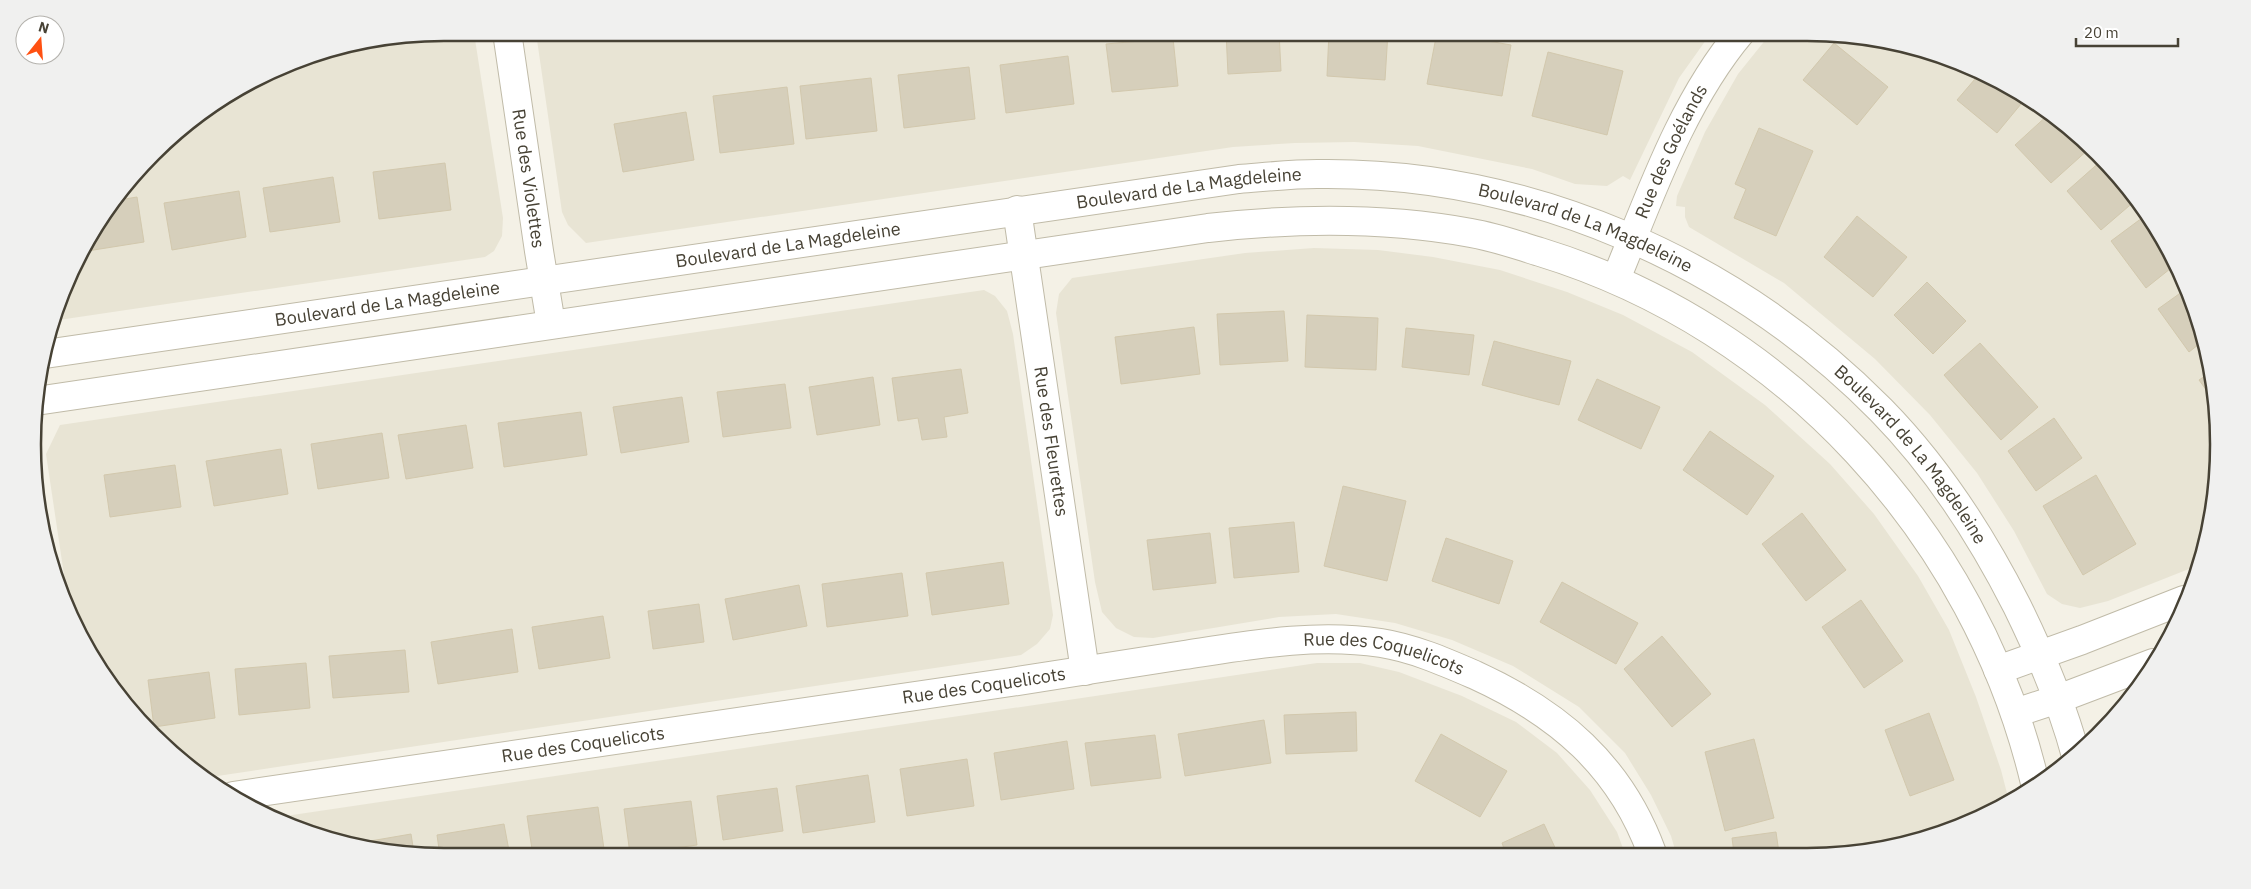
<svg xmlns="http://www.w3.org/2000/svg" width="2251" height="889" viewBox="0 0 2251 889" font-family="'IBM Plex Sans',sans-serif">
	<rect width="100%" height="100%" fill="#f4f1e6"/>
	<g fill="#e8e4d4">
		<polygon points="444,33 474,33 503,218 502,236 494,251 485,257 52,321 54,312 88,239 173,135 239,88 312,54"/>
		<polygon points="536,33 1711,33 1679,78 1630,180 1623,176 1607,186 1575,184 1532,169 1418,146 1354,142 1295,143 1233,147 586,243 568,225 562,212"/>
		<polygon points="1771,33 1807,33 1913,47 1989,75 2058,118 2116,173 2163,239 2197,312 2215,391 2218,472 2204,551 2199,565 2108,601 2080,608 2062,604 2047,594 2014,531 1977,473 1930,415 1875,359 1784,283 1689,227 1685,217 1685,207 1676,206 1677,196 1705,132 1738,74"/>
		<polygon points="1314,248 1378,250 1433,257 1500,270 1567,292 1623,315 1692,352 1765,405 1830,464 1874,514 1918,576 1949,630 1976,697 2001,770 2009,801 1988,814 1861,853 1676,853 1671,836 1651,795 1625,753 1579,707 1513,666 1452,640 1395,623 1336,614 1279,617 1153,638 1134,637 1116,628 1102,612 1095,582 1056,313 1059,294 1072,278 1245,253"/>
		<polygon points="984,290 995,296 1007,311 1013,334 1053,615 1050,629 1037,644 1021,655 204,778 194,772 102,673 70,615 46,454 60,425"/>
		<polygon points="1317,663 1360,663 1399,672 1462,696 1516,722 1557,753 1590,790 1617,832 1625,854 445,856 338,842 272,818"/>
	</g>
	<g fill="#d6cfbb" stroke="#d2c8ad">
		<polygon points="1226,32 1279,32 1281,71 1228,74"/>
		<polygon points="1329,32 1388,32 1385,80 1327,76"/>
		<polygon points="1437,32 1511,45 1502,96 1427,84"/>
		<polygon points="1173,38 1178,86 1112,92 1106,44"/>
		<polygon points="1834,43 1888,87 1857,125 1803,80"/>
		<polygon points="1548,52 1623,71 1607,135 1532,116"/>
		<polygon points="1068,56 1074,104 1006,113 1000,65"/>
		<polygon points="969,67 975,119 904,128 898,75"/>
		<polygon points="1981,72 2026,98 1997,133 1957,100"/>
		<polygon points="871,78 877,131 806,139 800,86"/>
		<polygon points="787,87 794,144 720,153 713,96"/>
		<polygon points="686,112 694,160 623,172 614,124"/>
		<polygon points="2050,113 2090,148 2051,183 2015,145"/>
		<polygon points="1759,128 1813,151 1776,236 1734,218 1746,189 1735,184"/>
		<polygon points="2102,160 2116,173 2136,200 2101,230 2067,191"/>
		<polygon points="445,163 451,210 379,219 373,172"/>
		<polygon points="333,177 340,222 270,232 263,188"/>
		<polygon points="239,191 246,237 172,250 164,203"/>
		<polygon points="137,197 144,242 81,252 88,239 119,200"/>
		<polygon points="2146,215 2163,239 2175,265 2146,288 2111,241"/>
		<polygon points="1857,216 1907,257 1873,297 1824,257"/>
		<polygon points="1927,282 1966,321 1933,354 1894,315"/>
		<polygon points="2186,289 2197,312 2203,341 2189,352 2158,309"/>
		<polygon points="1284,311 1288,361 1220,365 1217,314"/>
		<polygon points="1307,315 1378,318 1376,370 1305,367"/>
		<polygon points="1194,327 1200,374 1121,384 1115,337"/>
		<polygon points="1406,328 1474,335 1469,375 1402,367"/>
		<polygon points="1494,341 1571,361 1559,405 1482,385"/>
		<polygon points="1980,343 2038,407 2001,440 1944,375"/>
		<polygon points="961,369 968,413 944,417 947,437 922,440 918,418 898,421 892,378"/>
		<polygon points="2211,372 2215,391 2215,402 2199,380"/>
		<polygon points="873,377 880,425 817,435 809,387"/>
		<polygon points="1597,379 1660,407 1641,449 1578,420"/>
		<polygon points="785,384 791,428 723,437 717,392"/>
		<polygon points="682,397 689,442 621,453 613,407"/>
		<polygon points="581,412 587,455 504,467 498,423"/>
		<polygon points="2054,418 2082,458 2036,491 2008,451"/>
		<polygon points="466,425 473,468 406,479 398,435"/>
		<polygon points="1710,431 1774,476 1747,515 1683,470"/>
		<polygon points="382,433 389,478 318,489 311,444"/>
		<polygon points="281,449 288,494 214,506 206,461"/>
		<polygon points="175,465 181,507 110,517 104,475"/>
		<polygon points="2096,475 2136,544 2083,575 2043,506"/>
		<polygon points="1343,486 1406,501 1387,581 1324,566"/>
		<polygon points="1802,513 1846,570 1806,601 1762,544"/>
		<polygon points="1294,522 1299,572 1234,578 1229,528"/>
		<polygon points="1210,533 1216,583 1153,590 1147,540"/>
		<polygon points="1446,538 1513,561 1499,604 1432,581"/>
		<polygon points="1003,562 1009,604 932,615 926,573"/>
		<polygon points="902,573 908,616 827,627 822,584"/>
		<polygon points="1562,582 1638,623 1616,664 1540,622"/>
		<polygon points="799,585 807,626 733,640 725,599"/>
		<polygon points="1861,600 1903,661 1864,688 1822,627"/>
		<polygon points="699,604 704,642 653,649 648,611"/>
		<polygon points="603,616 610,658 539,669 532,627"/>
		<polygon points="512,629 518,672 438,684 431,642"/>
		<polygon points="1662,636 1711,694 1672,727 1624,669"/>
		<polygon points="405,650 409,692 333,698 329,656"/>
		<polygon points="306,663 310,708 239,715 235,669"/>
		<polygon points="209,672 215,718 154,727 148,680"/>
		<polygon points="1356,712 1357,751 1286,754 1284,715"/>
		<polygon points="1929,713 1954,780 1910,796 1885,730"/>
		<polygon points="1264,720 1271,763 1185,776 1178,734"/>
		<polygon points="1441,734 1507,771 1480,817 1415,781"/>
		<polygon points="1155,735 1161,778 1091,786 1085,743"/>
		<polygon points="1754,739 1774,818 1725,831 1705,752"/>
		<polygon points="1067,741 1074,789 1001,800 994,753"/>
		<polygon points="967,759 974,806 907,816 900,769"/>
		<polygon points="868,775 875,822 803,833 796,786"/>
		<polygon points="777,788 783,831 723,840 717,796"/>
		<polygon points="691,801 697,845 630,854 624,809"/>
		<polygon points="598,807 605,856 533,856 527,816"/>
		<polygon points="504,824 510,856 440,856 437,835"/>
		<polygon points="1544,824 1558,854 1506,854 1502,843"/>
		<polygon points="1939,829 1916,836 1916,833"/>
		<polygon points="1776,832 1779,853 1734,853 1732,838"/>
		<polygon points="411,834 414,853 352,844 382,839"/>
	</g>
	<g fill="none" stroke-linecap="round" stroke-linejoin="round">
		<defs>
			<g id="minor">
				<path id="s1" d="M 507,32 L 539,251 L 551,324"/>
				<path id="s2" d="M 1017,210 L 1085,671"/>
				<path id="s3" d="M 1616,279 C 1650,196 1682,102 1741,32"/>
				<path id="s4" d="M 45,354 L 1239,179 C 1265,177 1291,174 1317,174 C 1528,171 1734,261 1881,410 C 1937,467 1981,535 2017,606 C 2041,655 2062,703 2076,756"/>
				<path d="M 36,401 L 1208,228 C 1296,218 1384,217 1471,233 C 1495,237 1517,245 1540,252 C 1785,327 1976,534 2035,783"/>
				<polyline points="1998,670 2082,640 2184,600"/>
				<polyline points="2015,713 2058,699 2153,663"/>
				<path id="s5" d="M 233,796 C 492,758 751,720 1011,682 C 1069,673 1126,664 1184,655 C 1250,645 1315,633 1381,643 C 1413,648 1445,662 1475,675 C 1558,713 1620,765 1652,853"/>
			</g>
		</defs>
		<use href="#minor" stroke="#c0bba8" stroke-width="30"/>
		<use href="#minor" stroke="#fff" stroke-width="28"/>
	</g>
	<g text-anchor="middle" stroke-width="4.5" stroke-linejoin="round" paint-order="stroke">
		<g font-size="18" fill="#474235" stroke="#fff">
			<text dy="6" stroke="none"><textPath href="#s3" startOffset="139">Rue des Goélands</textPath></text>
			<text dy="6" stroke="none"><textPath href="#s1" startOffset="148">Rue des Violettes</textPath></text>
			<text dy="6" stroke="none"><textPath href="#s4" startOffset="1156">Boulevard de La Magdeleine</textPath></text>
			<text dy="6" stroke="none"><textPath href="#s4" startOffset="1561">Boulevard de La Magdeleine</textPath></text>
			<text dy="6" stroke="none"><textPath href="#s4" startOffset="751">Boulevard de La Magdeleine</textPath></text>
			<text dy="6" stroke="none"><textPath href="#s4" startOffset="346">Boulevard de La Magdeleine</textPath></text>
			<text dy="6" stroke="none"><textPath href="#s2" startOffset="234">Rue des Fleurettes</textPath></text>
			<text dy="6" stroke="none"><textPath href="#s4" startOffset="1966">Boulevard de La Magdeleine</textPath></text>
			<text dy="6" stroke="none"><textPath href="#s5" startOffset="1164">Rue des Coquelicots</textPath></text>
			<text dy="6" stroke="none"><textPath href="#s5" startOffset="759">Rue des Coquelicots</textPath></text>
			<text dy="6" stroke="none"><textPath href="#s5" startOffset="354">Rue des Coquelicots</textPath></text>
		</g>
	</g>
	<path d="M0 0H2251V889H0ZM444 41H1807A403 403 0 0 1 2210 444V445A403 403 0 0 1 1807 848H444A403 403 0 0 1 41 445V444A403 403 0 0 1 444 41Z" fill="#f0f0ef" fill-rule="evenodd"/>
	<path fill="none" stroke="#474235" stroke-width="2.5" d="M444 41H1807A403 403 0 0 1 2210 444V445A403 403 0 0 1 1807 848H444A403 403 0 0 1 41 445V444A403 403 0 0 1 444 41Z"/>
	<g transform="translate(40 40) rotate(17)"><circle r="24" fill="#ffffff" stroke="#b5b3ae"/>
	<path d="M0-4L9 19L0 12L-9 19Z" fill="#ff5112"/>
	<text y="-8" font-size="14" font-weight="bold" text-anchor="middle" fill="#474235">N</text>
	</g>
	<path d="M2076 38v8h102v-8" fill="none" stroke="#474235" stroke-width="2.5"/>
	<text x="2084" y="38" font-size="15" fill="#474235" stroke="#ffffff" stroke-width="4" paint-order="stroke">20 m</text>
</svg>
